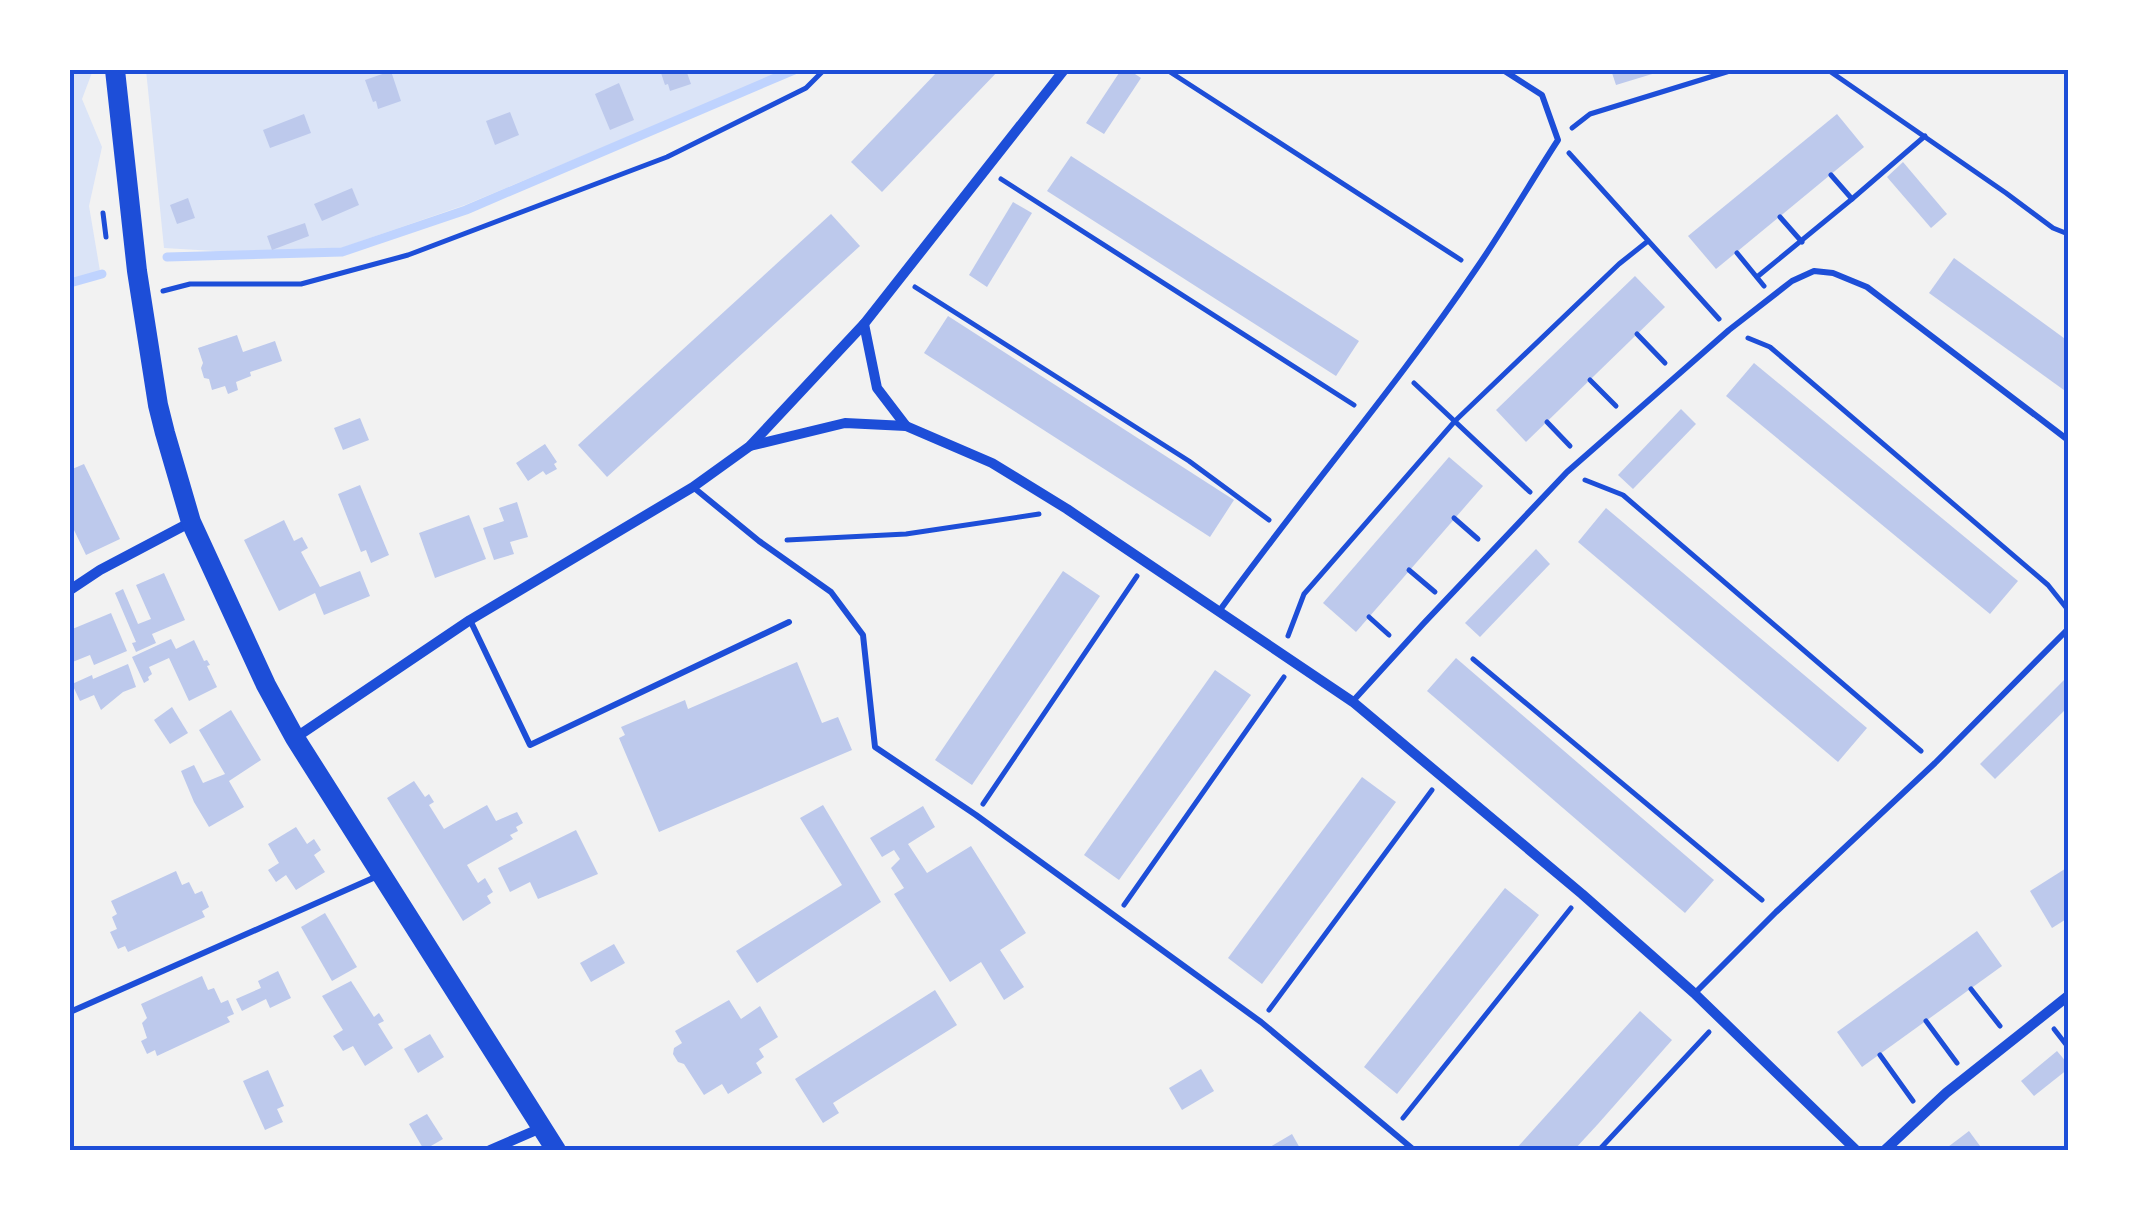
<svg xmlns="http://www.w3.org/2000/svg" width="2138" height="1220" viewBox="0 0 2138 1220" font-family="Barlow,sans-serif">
	<rect width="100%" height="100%" fill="#f2f2f2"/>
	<g fill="#dbe4f7">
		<polygon points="70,70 93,70 82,99 102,147 89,206 100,271 70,280"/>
		<polygon points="146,70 788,70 465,205 341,248 283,255 164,248"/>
	</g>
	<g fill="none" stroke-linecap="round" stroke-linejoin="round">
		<g stroke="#bfd3fe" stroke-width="9">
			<polyline points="167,257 342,252 466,210 794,70"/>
			<polyline points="70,283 102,274"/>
		</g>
	</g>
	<g fill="#bdc9ec">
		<polygon points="660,70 686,70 691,84 670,91 668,84 665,85"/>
		<polygon points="939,70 999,70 882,192 851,162"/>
		<polygon points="1121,70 1129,70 1141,78 1104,134 1086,123"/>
		<polygon points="1611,70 1662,70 1662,71 1616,85"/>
		<polygon points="391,71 401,101 378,109 376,101 373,102 365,80"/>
		<polygon points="619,83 634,120 610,130 595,94"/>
		<polygon points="510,112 519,135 495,145 486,121"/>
		<polygon points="304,114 311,133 270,148 263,130"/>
		<polygon points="1837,114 1864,147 1716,269 1688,236"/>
		<polygon points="1071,156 1359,341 1336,376 1047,191"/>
		<polygon points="1903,162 1947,214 1931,228 1887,177"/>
		<polygon points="352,188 359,205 322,221 314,204"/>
		<polygon points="188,198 195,218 177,224 170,205"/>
		<polygon points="1013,202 1032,213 987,287 969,275"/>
		<polygon points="831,214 860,246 607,477 578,445"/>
		<polygon points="305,223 309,236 272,250 267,236"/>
		<polygon points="1954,258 2068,341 2068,393 1929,293"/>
		<polygon points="1635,276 1665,307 1526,442 1496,410"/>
		<polygon points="948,316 1234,500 1210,537 924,353"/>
		<polygon points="237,335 243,352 275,341 282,361 250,372 251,376 236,382 238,390 228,394 225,386 212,390 209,379 204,378 201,368 203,363 198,348"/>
		<polygon points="1754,363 2018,581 1990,614 1726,396"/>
		<polygon points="1681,409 1696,424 1633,489 1618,475"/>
		<polygon points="360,418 369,440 343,450 334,428"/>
		<polygon points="545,444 557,462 554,464 557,469 546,475 543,471 528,481 516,463"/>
		<polygon points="1449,457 1483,486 1356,632 1323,603"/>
		<polygon points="84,464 120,539 86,555 74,530 70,532 70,470"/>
		<polygon points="360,485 389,555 371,563 366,550 361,552 338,494"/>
		<polygon points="517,502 528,537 510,542 514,554 494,560 483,528 504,521 499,508"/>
		<polygon points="1606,508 1867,728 1838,762 1578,542"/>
		<polygon points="469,515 486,559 435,578 419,533"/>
		<polygon points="284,520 294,541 302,537 308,548 301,552 320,587 360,571 370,596 324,615 315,593 279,611 244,540"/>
		<polygon points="1536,549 1550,564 1480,637 1465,623"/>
		<polygon points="1063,571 1100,596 972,785 935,760"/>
		<polygon points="164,573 185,620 152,634 156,643 136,652 132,643 136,642 115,593 123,589 138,624 151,619 136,585"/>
		<polygon points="111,613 127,651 94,665 90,655 70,663 70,630"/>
		<polygon points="171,639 176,649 194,640 204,661 207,660 210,665 207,666 217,687 189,701 169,658 149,667 152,674 148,677 149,680 144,683 132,657"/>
		<polygon points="1456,658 1714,880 1685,913 1427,691"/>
		<polygon points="797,662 822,723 838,717 852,750 659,832 619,738 625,735 621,727 685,700 688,709"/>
		<polygon points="128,664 136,687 123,692 101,710 94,695 80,701 72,684 92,675 93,679"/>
		<polygon points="1215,670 1251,695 1119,880 1084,855"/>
		<polygon points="2068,676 2068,707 1995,779 1980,764"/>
		<polygon points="172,707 188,733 170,744 154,720"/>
		<polygon points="231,710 261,760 229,781 244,807 209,827 194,802 181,771 194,765 203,783 225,774 199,730"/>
		<polygon points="1362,777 1396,802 1262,984 1228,958"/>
		<polygon points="414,781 425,797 429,794 434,802 429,805 444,829 487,805 496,821 517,812 523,823 516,827 518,831 510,835 513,839 467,865 478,883 485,878 493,892 487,896 491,903 463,921 387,798"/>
		<polygon points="823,805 881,902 757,983 736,951 842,885 800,818"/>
		<polygon points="923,806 935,827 908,844 927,873 971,846 1026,933 1000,950 1024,987 1004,1000 981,962 950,982 894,894 904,888 891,868 900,859 894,850 882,857 870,838"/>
		<polygon points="296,827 307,844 314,839 321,850 314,855 325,872 296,890 286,875 276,882 268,870 279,863 268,844"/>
		<polygon points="576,830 598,874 538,899 530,882 510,892 498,868"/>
		<polygon points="2068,867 2068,918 2052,928 2030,891"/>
		<polygon points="176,871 182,885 189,882 195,894 202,891 209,907 202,911 205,917 128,952 125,946 118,949 110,932 117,929 112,917 117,914 111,901"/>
		<polygon points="1505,888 1539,915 1397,1094 1364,1067"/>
		<polygon points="325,913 357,967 332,981 301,927"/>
		<polygon points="1977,931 2002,966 1862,1067 1837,1032"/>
		<polygon points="614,944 625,963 591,982 580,963"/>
		<polygon points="278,971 291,998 270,1008 266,999 242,1011 236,999 261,988 258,981"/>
		<polygon points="202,976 208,990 214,988 221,1003 228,1000 234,1014 227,1017 230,1022 157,1056 155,1050 147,1054 141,1041 147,1038 142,1023 147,1018 141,1004"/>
		<polygon points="351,981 374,1017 379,1013 384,1021 378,1024 393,1048 365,1066 353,1046 343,1051 333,1036 343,1030 322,996"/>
		<polygon points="935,990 957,1025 833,1103 839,1113 823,1123 795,1079"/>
		<polygon points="729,1000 741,1019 760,1006 778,1037 759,1049 764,1057 756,1063 762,1073 728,1094 722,1084 704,1095 684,1064 678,1062 673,1054 674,1048 682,1043 675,1031"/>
		<polygon points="1640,1011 1672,1040 1598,1124 1574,1150 1515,1150"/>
		<polygon points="430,1034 444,1057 418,1073 404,1049"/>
		<polygon points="2057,1051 2068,1064 2068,1069 2034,1096 2021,1081"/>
		<polygon points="1201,1069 1214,1091 1182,1110 1169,1088"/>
		<polygon points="268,1070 284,1106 277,1109 283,1122 265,1130 243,1081"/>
		<polygon points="427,1114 443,1139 424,1150 409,1124"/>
		<polygon points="1969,1131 1983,1150 1944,1150"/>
		<polygon points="1292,1134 1301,1150 1265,1150"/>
	</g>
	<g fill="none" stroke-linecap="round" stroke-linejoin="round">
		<g stroke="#1d4ed8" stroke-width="5">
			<polyline points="1167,70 1461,260"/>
			<polyline points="1828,70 2006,193 2053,228 2068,234"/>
			<polyline points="1572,128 1590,114 1733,70"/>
			<polyline points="1569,153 1719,319"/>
			<polyline points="1001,179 1354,405"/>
			<polyline points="1852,199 1925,136"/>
			<polyline points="103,213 106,237"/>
			<polyline points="1780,217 1802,242"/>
			<polyline points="1737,253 1764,286"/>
			<polyline points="1757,277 1852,199 1831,175"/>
			<polyline points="915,287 1189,461 1269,520"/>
			<polyline points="163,291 190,284 301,284 408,255 667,157 806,88 824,70"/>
			<polyline points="1637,334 1665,363"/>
			<polyline points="1748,338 1770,347 2048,585 2068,610"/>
			<polyline points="1590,380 1616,406"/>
			<polyline points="1414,383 1530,492"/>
			<polyline points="1547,422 1570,446"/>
			<polyline points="1585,480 1623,495 1921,751"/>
			<polyline points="1454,518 1478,539"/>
			<polyline points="787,540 906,534 1039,514"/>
			<polyline points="1409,570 1435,592"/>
			<polyline points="1369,617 1389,635"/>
			<polyline points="1288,636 1304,594 1455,421 1619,264 1648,241"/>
			<polyline points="1473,659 1762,900"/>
			<polyline points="983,804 1137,576"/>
			<polyline points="1124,905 1284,677"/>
			<polyline points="1971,989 2000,1026"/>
			<polyline points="1269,1010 1432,790"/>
			<polyline points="1926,1021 1957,1063"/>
			<polyline points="2054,1029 2068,1047"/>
			<polyline points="1880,1055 1913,1101"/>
			<polyline points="1403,1118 1571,908"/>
			<polyline points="1599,1150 1709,1032"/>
		</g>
		<g stroke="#1d4ed8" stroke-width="6">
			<polyline points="693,487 759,541 831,592 863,635 875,747 976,815 1261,1022 1414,1150"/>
			<path d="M 1220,610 C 1303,495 1396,387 1476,269 C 1505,227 1530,183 1558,140 L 1542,95 L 1503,70"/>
			<polyline points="470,620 530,745 789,622"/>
			<polyline points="1353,701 1424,623 1567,472 1729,330 1792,281 1814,271 1833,273 1867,287 2068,440"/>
			<polyline points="1695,993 1776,912 1935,763 2068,629"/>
			<polyline points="70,1012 380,875"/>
		</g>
		<g stroke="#1d4ed8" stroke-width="10">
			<polyline points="864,324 877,388 906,426"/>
			<polyline points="750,446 845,423 906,426 992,463 1067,509 1353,702 1582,894 1694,993 1856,1150"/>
			<polyline points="70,590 100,570 191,522"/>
			<polyline points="295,738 470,620 693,487 750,446 864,324 1064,70"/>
			<polyline points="490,1150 541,1128"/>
			<polyline points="1885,1150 1946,1093 2068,996"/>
		</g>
		<polyline stroke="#1d4ed8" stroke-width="20" points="115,70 137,271 158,405 165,433 191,522 266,685 295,738 556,1150"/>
	</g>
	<rect width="2138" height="1220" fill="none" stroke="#ffffff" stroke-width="145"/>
	<rect x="72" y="72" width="1994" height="1076" fill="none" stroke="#1d4ed8" stroke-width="4"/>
</svg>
